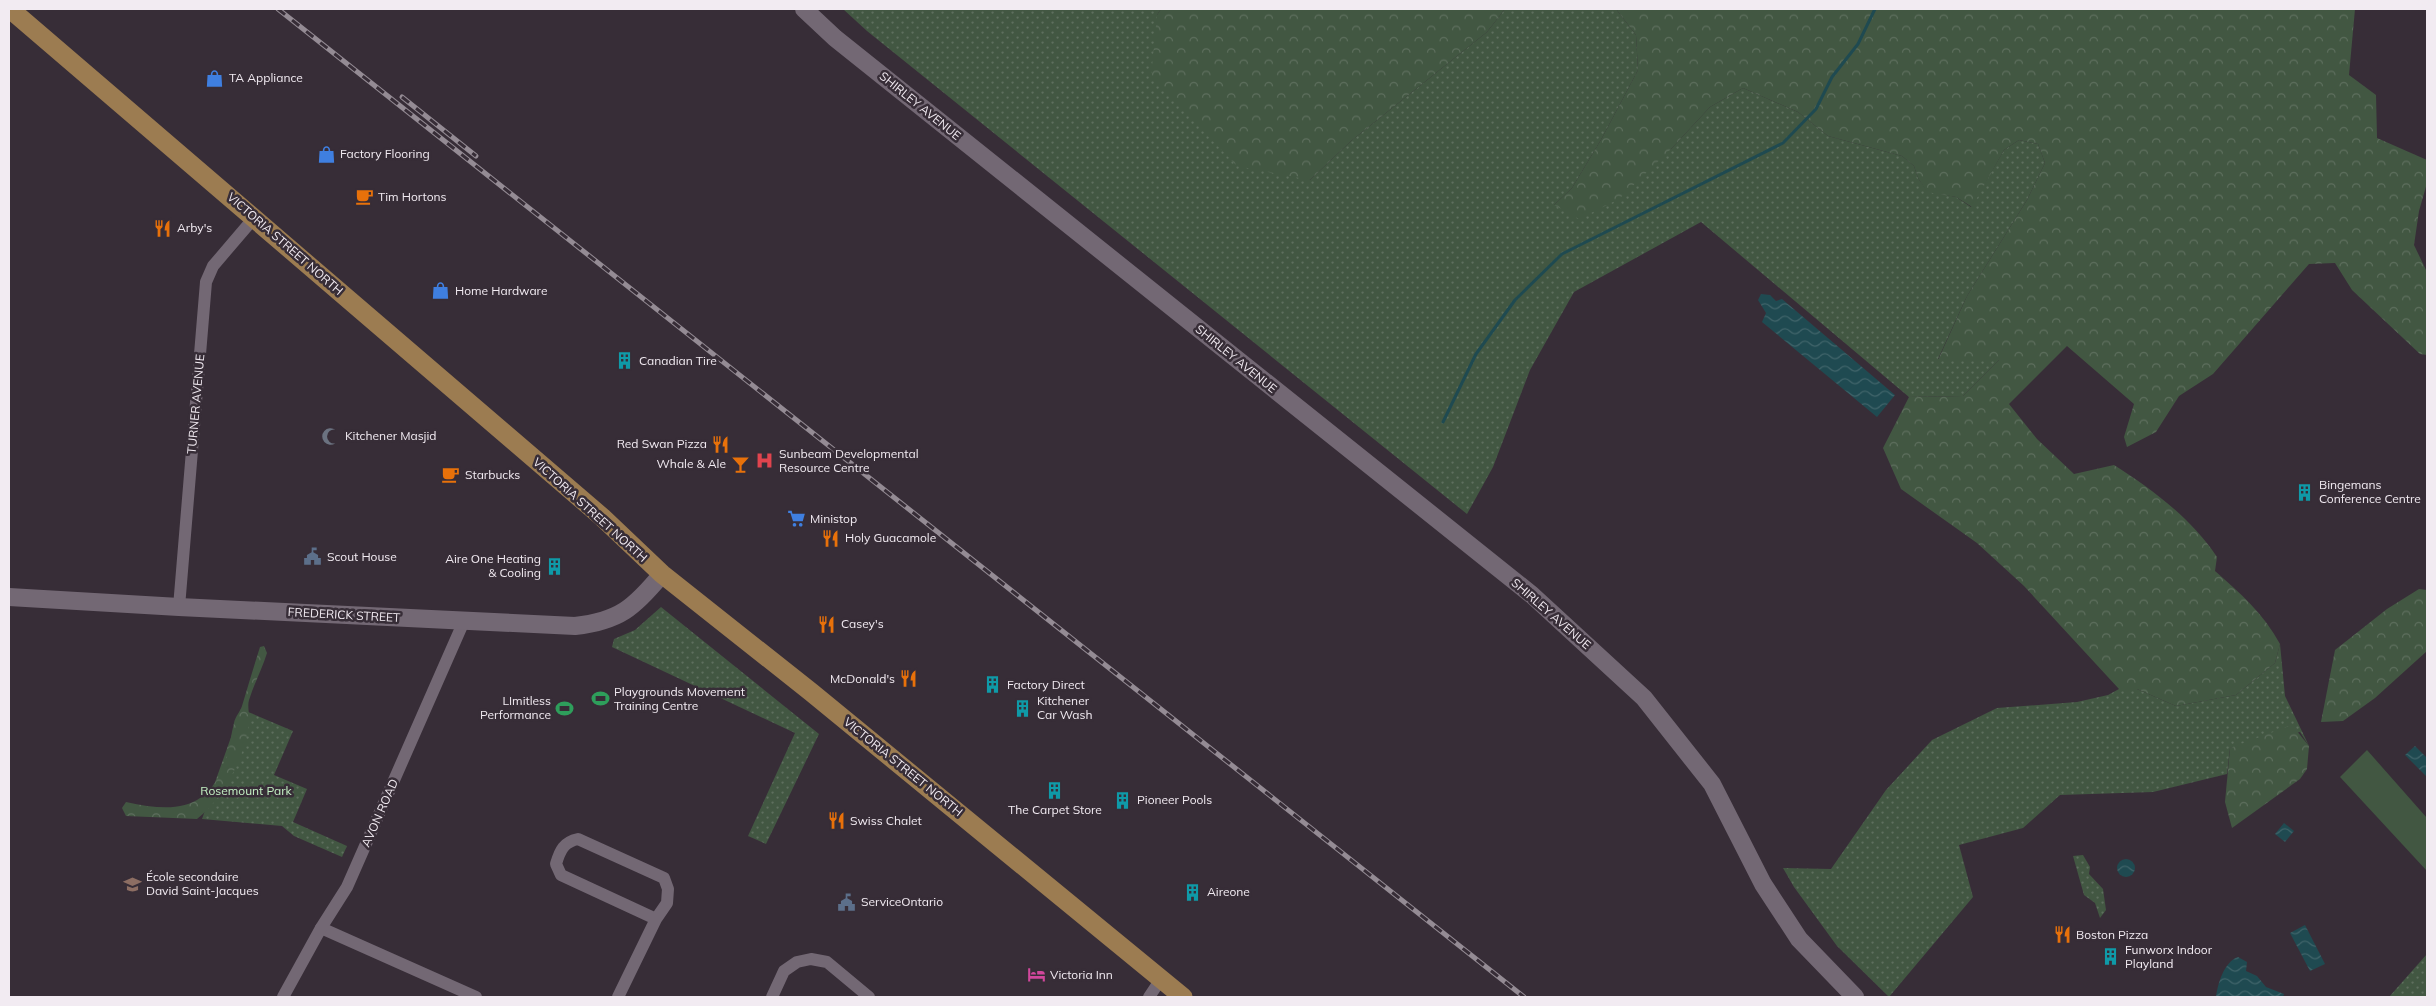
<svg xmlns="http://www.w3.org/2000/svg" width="2436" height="1006" viewBox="0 0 2436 1006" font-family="Mulish,sans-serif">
	<defs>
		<pattern id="grass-dots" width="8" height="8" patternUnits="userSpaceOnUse" patternTransform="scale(1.25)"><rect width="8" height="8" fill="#425742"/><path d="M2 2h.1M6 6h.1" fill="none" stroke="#5e6f5e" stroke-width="1.8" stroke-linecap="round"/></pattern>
		<pattern id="forest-crowns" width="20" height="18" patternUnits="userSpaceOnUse" patternTransform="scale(1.25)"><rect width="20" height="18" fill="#425742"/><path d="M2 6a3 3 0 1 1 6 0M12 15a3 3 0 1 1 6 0" fill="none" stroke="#5e6f5e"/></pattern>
		<pattern id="water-waves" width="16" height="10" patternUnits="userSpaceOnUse" patternTransform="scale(1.25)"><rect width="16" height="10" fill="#1f4a51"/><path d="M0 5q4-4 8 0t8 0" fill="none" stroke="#40646a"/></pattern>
	</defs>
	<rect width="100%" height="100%" fill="#372d37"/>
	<g fill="url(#grass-dots)">
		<polygon points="843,9 1161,9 1157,15 1310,180 1351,141 1487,32 1505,9 1616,9 1636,35 1638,70 1602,138 1572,188 1554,205 1671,149 1710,107 1743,88 1798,112 1828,136 1902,156 1914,166 1918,178 1927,191 1956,197 1971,207 2004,150 2019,140 2038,144 2045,163 2027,200 1967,296 1938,359 1999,360 1963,396 1909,397 1701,222 1574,292 1530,370 1493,467 1467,514 867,31"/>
		<polygon points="661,607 819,734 766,844 748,836 795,733 612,647 614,639 635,630"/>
		<polygon points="2280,644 2285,696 2309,746 2300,732 2230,748 2227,774 2153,792 2060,795 2023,828 1959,845 1973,897 1889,997 1837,946 1794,887 1783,868 1831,869 1886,790 1932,740 1997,708 2077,702 2108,695 2119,689 2137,689 2176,706 2236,695 2275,663"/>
		<polygon points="241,709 293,731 274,775 307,789 293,822 347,846 342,857 294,836 282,826 202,819"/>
		<polygon points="2083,855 2090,867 2089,874 2103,889 2106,910 2100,918 2095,903 2084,895 2073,856"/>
		<polygon points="2427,954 2427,997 2389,997"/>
	</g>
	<g fill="url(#forest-crowns)">
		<polygon points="1161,9 1505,9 1487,32 1351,141 1310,180 1237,166 1151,77 1157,15"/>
		<path d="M 1616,9 L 2355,9 L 2349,75 L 2376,95 L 2377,138 L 2427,160 L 2427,183 L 2419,211 L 2414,245 L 2427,272 L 2427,355 L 2420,354 L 2352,290 L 2335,263 L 2309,264 L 2213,374 L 2179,396 L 2156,432 L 2127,447 L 2124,437 L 2134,404 L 2067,346 L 2009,404 L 2037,439 L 2074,474 L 2114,465 C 2152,489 2192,519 2217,557 L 2215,571 C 2240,593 2264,614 2280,644 L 2275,663 L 2236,695 L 2176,706 L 2137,689 L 2119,689 L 2024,586 L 1977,543 L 1901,489 L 1883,448 L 1909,397 L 1963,396 L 1999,360 L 1938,360 L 1967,296 L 2027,200 L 2045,163 L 2038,144 L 2019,140 L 2004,150 L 1972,207 L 1956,197 L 1927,192 L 1918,178 L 1914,166 L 1902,156 L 1828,136 L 1798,112 L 1743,88 L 1710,107 L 1671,149 L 1619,199 L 1579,219 L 1554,205 L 1572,188 L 1602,138 L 1638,70 L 1636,35 Z"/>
		<polygon points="2419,589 2427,590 2427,651 2375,698 2343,721 2321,722 2335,650 2387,609"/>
		<path d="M 264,646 L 267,653 C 262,669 254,684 249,700 C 247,707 250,715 249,723 C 245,757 223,799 197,819 L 126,816 L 122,808 L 126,802 C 176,813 209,811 227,757 C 230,746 231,734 234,723 C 235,717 240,712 242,706 C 248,686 254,666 260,647 Z"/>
		<polygon points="2292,725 2309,746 2307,769 2300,779 2232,828 2225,802 2230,748"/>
	</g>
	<polygon fill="#425742" points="2367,750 2427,818 2427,871 2340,777"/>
	<g fill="url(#water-waves)">
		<polygon points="1761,294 1770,295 1776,301 1782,299 1895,395 1877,417 1762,322 1766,313 1758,300"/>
		<polygon points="2415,746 2427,758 2426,776 2405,755"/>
		<polygon points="2284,823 2294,831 2285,842 2275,834"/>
		<circle cx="2126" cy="868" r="9"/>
		<polygon points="2305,925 2325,964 2310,971 2290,933"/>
		<path d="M 2238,957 L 2247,962 L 2246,971 L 2257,976 L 2266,987 L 2284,994 L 2283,997 L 2216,997 C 2218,983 2224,962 2238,957 Z"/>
	</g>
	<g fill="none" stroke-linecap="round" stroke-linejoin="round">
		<polyline stroke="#1f4a51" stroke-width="3" points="1443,422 1476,354 1515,300 1562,254 1783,143 1816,109 1832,77 1858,44 1875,9"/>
		<g stroke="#736874" stroke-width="12">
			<polyline points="179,607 206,282 213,266 254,218"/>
			<polyline points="321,928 476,997"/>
			<polyline points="283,997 321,928 347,887 464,621"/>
			<path d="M 618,997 L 656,919 L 667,903 L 668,889 L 664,878 L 578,839 C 564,842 560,850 556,864 L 561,875 L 656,919"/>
			<polyline points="772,997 784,971 797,962 811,959 827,962 869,997"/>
			<polyline points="1149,997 1161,979"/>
		</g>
		<g stroke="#736874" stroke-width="18">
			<polyline points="804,9 835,38 1532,595 1644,698 1712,784 1763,884 1799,939 1855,997"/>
			<path d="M 9,597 L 179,607 L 575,626 C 619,621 634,608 662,574"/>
		</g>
		<polyline stroke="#9c7c51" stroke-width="19" points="10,9 602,517 662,574 811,692 1183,997"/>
		<defs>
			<g id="rail">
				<polyline points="278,9 1524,997"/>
				<polyline points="402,97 476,156"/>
			</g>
		</defs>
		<use href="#rail" stroke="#948b94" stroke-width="5"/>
		<use href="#rail" stroke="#372d37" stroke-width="3" stroke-dasharray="9" stroke-linecap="butt"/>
	</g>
	<defs>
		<symbol id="shop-bare" viewBox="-9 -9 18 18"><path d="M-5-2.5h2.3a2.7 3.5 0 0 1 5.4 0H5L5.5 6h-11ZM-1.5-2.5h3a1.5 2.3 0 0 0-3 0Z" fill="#3f7fe0" stroke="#372d37" stroke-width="2.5" paint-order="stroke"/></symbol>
		<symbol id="cafe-bare" viewBox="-9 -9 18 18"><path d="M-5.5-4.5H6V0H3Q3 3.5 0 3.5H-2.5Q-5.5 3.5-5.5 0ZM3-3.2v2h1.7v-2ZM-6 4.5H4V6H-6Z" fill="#e8710a" stroke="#372d37" stroke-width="2.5" paint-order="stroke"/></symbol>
		<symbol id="restaurant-bare" viewBox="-9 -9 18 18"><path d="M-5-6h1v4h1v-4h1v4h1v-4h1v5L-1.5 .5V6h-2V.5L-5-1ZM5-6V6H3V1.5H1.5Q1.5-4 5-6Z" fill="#e8710a" stroke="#372d37" stroke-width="2.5" paint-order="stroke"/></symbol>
		<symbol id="building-bare" viewBox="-9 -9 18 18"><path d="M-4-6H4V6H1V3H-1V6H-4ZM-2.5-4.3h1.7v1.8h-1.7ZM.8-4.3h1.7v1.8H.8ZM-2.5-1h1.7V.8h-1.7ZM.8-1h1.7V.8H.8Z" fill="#0f9aa8" stroke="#372d37" stroke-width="2.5" paint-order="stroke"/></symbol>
		<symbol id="mosque-bare" viewBox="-9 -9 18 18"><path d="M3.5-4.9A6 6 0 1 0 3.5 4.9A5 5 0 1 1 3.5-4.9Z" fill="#6b7280" stroke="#372d37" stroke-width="2.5" paint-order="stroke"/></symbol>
		<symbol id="hospital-bare" viewBox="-9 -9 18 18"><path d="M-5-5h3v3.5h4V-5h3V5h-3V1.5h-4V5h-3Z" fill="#e0444e" stroke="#372d37" stroke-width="2.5" paint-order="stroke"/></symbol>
		<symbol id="bar-bare" viewBox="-9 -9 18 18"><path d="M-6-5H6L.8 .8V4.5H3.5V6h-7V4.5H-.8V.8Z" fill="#e8710a" stroke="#372d37" stroke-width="2.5" paint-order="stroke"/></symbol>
		<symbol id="supermarket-bare" viewBox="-9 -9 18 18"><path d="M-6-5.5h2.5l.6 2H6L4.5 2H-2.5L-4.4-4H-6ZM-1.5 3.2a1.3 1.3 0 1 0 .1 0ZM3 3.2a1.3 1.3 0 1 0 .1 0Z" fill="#3f7fe0" stroke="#372d37" stroke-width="2.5" paint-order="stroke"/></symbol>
		<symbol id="civic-bare" viewBox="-9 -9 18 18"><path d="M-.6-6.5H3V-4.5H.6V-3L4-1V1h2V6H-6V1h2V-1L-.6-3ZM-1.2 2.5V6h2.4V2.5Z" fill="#5c6f8a" stroke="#372d37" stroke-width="2.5" paint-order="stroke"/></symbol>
		<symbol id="stadium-bare" viewBox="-9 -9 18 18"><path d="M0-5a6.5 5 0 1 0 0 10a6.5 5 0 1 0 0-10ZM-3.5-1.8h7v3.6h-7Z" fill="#2e9e5b" stroke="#372d37" stroke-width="2.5" paint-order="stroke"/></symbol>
		<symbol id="school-bare" viewBox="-9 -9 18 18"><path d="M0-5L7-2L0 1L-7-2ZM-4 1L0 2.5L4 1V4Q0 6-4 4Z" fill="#8d6e63" stroke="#372d37" stroke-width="2.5" paint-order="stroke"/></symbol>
		<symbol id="hotel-bare" viewBox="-9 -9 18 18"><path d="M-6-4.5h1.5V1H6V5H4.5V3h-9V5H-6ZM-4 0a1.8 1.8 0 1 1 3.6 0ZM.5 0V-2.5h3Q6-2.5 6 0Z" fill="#d1479c" stroke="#372d37" stroke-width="2.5" paint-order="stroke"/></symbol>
	</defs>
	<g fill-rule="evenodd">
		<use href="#shop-bare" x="202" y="66" width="25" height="25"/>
		<use href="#shop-bare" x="314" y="142" width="25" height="25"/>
		<use href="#cafe-bare" x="352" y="184" width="25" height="25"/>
		<use href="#restaurant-bare" x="150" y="216" width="25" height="25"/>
		<use href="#shop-bare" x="428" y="278" width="25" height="25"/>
		<use href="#building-bare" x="612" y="348" width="25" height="25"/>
		<use href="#mosque-bare" x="318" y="424" width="25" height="25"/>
		<use href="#restaurant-bare" x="708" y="432" width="25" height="25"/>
		<use href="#hospital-bare" x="752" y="448" width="25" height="25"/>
		<use href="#bar-bare" x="728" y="452" width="25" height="25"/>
		<use href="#cafe-bare" x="438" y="462" width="25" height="25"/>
		<use href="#building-bare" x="2292" y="480" width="25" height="25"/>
		<use href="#supermarket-bare" x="784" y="506" width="25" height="25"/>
		<use href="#restaurant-bare" x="818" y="526" width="25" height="25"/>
		<use href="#civic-bare" x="300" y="544" width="25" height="25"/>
		<use href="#building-bare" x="542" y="554" width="25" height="25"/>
		<use href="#restaurant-bare" x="814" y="612" width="25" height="25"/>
		<use href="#restaurant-bare" x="896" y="666" width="25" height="25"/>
		<use href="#building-bare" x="980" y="672" width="25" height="25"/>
		<use href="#stadium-bare" x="588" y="686" width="25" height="25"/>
		<use href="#stadium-bare" x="552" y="696" width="25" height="25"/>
		<use href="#building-bare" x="1010" y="696" width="25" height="25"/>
		<use href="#building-bare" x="1042" y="778" width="25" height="25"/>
		<use href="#building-bare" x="1110" y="788" width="25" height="25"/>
		<use href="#restaurant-bare" x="824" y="808" width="25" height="25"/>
		<use href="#school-bare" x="120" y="872" width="25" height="25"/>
		<use href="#building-bare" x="1180" y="880" width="25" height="25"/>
		<use href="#civic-bare" x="834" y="890" width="25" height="25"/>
		<use href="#restaurant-bare" x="2050" y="922" width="25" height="25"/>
		<use href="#building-bare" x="2098" y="944" width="25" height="25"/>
		<use href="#hotel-bare" x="1024" y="962" width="25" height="25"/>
	</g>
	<g text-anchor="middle" stroke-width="5" stroke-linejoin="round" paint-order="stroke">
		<g font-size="12" fill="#f2ebf2" stroke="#372d37" text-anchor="start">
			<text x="229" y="82">TA Appliance</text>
			<text x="340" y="158">Factory Flooring</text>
			<text x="378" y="201">Tim Hortons</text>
			<text x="177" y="232">Arby's</text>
			<text x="455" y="295">Home Hardware</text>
			<text x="639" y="365">Canadian Tire</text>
			<text x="345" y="440">Kitchener Masjid</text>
			<text x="707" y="448" text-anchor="end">Red Swan Pizza</text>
			<text x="779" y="458">Sunbeam Developmental<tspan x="779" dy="14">Resource Centre</tspan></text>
			<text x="726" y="468" text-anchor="end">Whale &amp; Ale</text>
			<text x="465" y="479">Starbucks</text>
			<text x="2319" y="489">Bingemans<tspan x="2319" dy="14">Conference Centre</tspan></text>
			<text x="810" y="523">Ministop</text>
			<text x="845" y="542">Holy Guacamole</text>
			<text x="327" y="561">Scout House</text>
			<text x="541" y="563" text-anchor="end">Aire One Heating<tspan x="541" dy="14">&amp; Cooling</tspan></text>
			<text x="841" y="628">Casey's</text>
			<text x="895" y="683" text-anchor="end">McDonald's</text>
			<text x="1007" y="689">Factory Direct</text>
			<text x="614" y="696">Playgrounds Movement<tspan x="614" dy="14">Training Centre</tspan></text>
			<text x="551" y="705" text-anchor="end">LImitless<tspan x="551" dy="14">Performance</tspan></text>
			<text x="1037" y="705">Kitchener<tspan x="1037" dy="14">Car Wash</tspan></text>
			<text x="1137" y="804">Pioneer Pools</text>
			<text x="1055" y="814" text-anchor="middle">The Carpet Store</text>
			<text x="850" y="825">Swiss Chalet</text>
			<text x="146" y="881">École secondaire<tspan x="146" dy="14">David Saint-Jacques</tspan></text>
			<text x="1207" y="896">Aireone</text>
			<text x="861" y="906">ServiceOntario</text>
			<text x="2076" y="939">Boston Pizza</text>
			<text x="2125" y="954">Funworx Indoor<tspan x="2125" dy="14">Playland</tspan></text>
			<text x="1050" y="979">Victoria Inn</text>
		</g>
		<g font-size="12" fill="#f2ebf2" stroke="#372d37">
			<text transform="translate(920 106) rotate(39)" y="4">SHIRLEY AVENUE</text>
			<text transform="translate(285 244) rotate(41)" y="4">VICTORIA STREET NORTH</text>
			<text transform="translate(1236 359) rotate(39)" y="4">SHIRLEY AVENUE</text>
			<text transform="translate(196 404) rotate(-85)" y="4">TURNER AVENUE</text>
			<text transform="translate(590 510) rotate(42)" y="4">VICTORIA STREET NORTH</text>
			<text transform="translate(1551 614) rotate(41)" y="4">SHIRLEY AVENUE</text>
			<text transform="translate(344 615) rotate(3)" y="4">FREDERICK STREET</text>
			<text transform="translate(903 767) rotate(39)" y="4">VICTORIA STREET NORTH</text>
			<text transform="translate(380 813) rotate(-66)" y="4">AVON ROAD</text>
		</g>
		<g font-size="12" fill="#c4f2c4" stroke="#372d37">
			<text x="246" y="795">Rosemount Park</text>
		</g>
	</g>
	<rect width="2436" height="1006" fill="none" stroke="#f2ebf2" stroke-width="20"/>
</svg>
